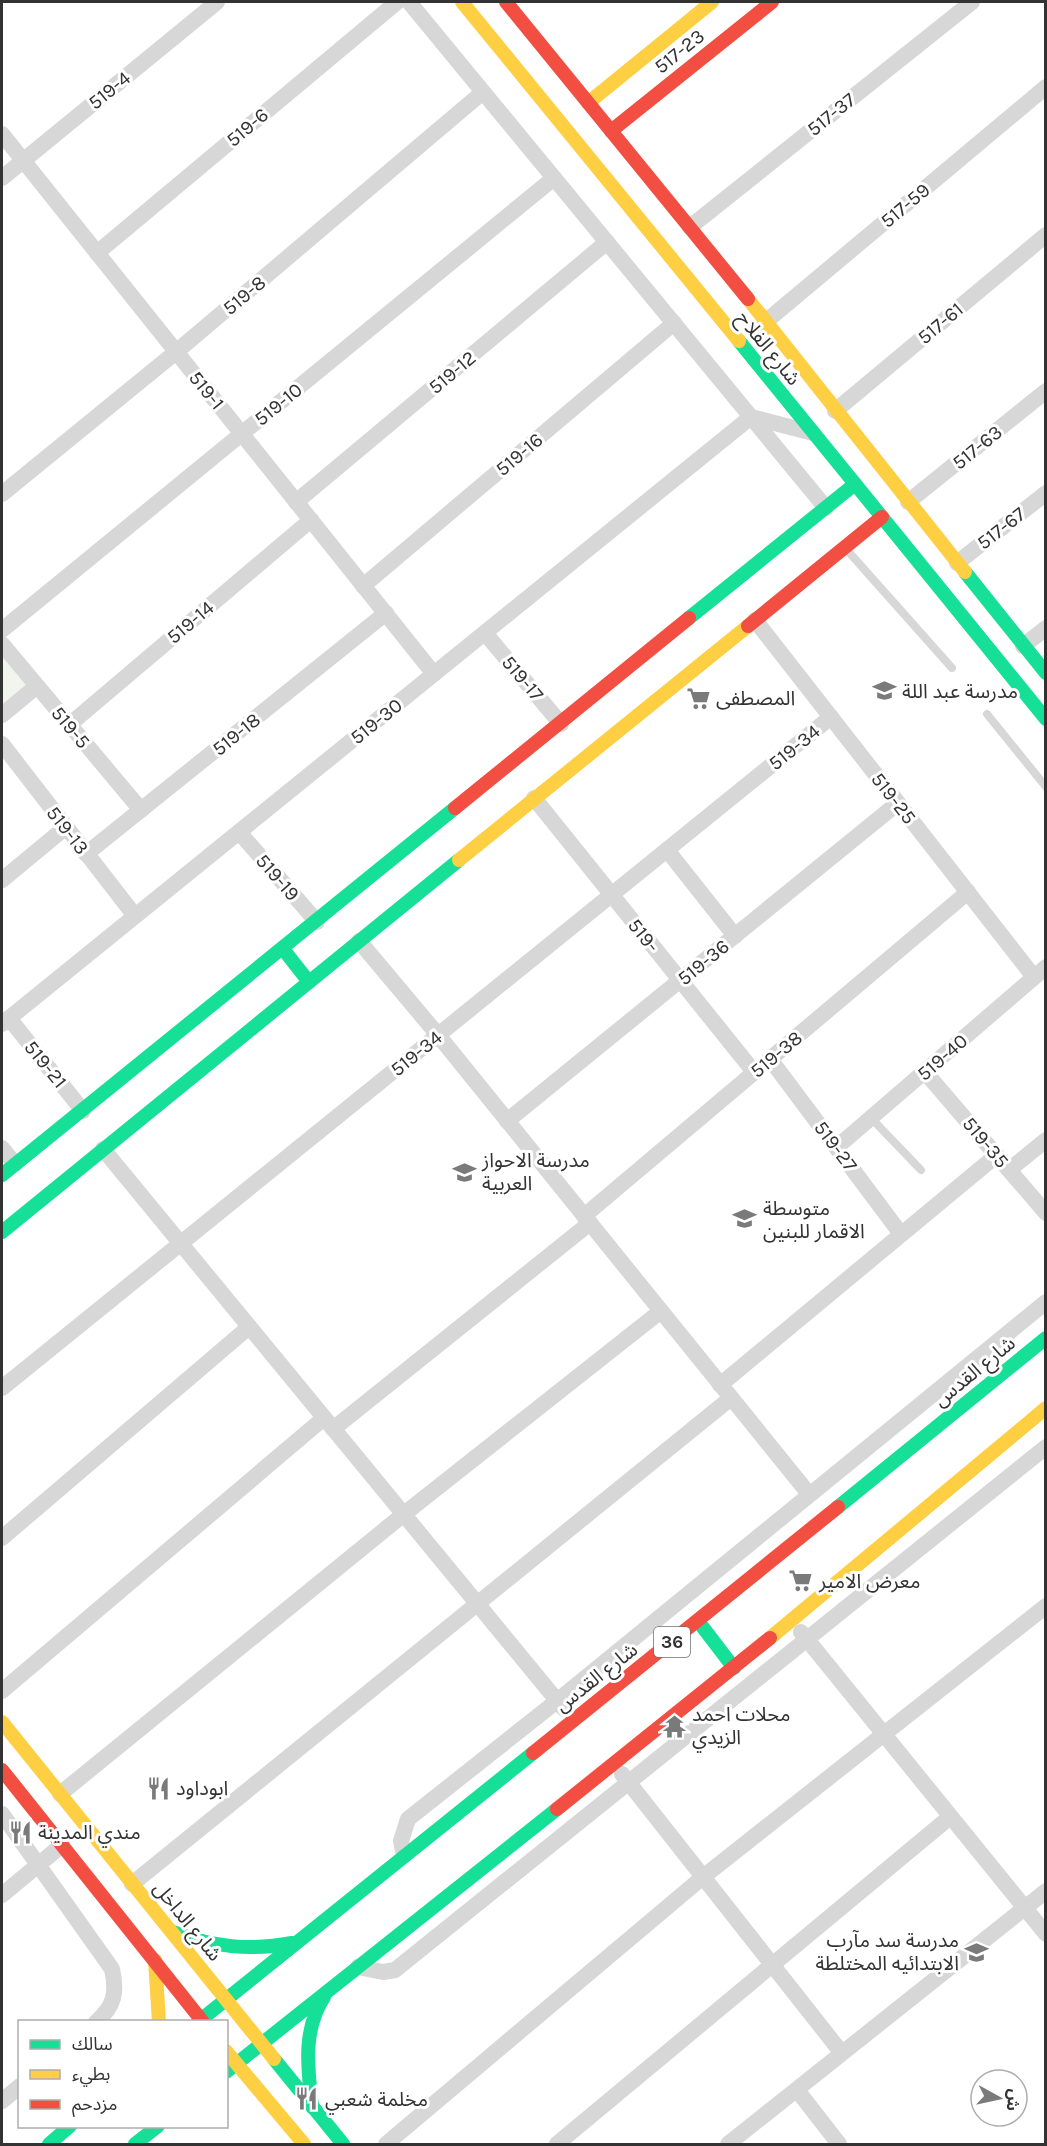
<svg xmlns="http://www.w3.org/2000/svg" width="1047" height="2146" viewBox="0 0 1047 2146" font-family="Karla,'Noto Sans Arabic',sans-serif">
	<rect width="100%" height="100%" fill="#fff"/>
	<polygon fill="#f1f5ed" points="2,644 37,686 2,714"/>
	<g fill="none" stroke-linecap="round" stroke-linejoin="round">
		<g stroke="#d7d7d7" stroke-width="8">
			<polyline points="847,550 952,668"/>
			<polyline points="987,714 1046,787"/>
			<polyline points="871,1118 921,1170"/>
		</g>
		<g stroke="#d7d7d7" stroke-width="16">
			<polyline points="409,2 826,508"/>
			<polyline points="2,134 434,674"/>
			<polyline points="2,178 217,2"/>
			<polyline points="690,227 972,2"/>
			<polyline points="97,253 397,2"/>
			<polyline points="764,323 1046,87"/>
			<polyline points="835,411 1046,235"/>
			<polyline points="2,494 176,352 483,92"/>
			<polyline points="296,502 607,242"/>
			<polyline points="908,502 1046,391"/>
			<polyline points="957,563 1046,493"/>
			<polyline points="363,586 674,323"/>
			<polyline points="755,620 1034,977"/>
			<polyline points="2,630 554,178"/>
			<polyline points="485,633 561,724"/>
			<polyline points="2,644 141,810"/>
			<polyline points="1023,646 1046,628"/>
			<polyline points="2,715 37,686"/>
			<polyline points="69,725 311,520"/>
			<polyline points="2,744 135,916"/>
			<polyline points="534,798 754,1072"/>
			<polyline points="239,832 317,922"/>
			<polyline points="667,850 735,936"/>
			<polyline points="86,854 386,613"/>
			<polyline points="2,880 66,827"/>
			<polyline points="359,941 438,1035 809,1494"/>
			<polyline points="9,1018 83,1111"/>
			<polyline points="2,1024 751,417 813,433"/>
			<polyline points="770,1059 901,1234"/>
			<polyline points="925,1072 1046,1213"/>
			<polyline points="507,1121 898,803"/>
			<polyline points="837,1147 1046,967"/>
			<polyline points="2,1148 15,1164"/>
			<polyline points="103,1149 564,1709"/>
			<polyline points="1009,1170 1046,1140"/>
			<polyline points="584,1216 968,892"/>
			<polyline points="720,1385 997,1155"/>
			<polyline points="2,1388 831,717"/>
			<polyline points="333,1429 590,1223"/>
			<polyline points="2,1538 249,1327"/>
			<polyline points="801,1632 1046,1934"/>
			<polyline points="2,1691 324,1418"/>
			<polyline points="622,1774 841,2052"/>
			<polyline points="60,1794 404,1514 661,1311"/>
			<path d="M 2,1814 L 112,1969 C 117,1992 115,2006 96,2022"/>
			<polyline points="404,1855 401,1841 408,1819 557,1701 1046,1302"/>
			<polyline points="132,1884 731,1398"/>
			<polyline points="2,1895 62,1845"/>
			<polyline points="358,1967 383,1972 395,1970 1046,1447"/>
			<polyline points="797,2090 839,2144"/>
			<polyline points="2,2101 20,2086"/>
			<polyline points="386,2144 703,1877 1046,1606"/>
			<polyline points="557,2144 950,1817"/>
			<polyline points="728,2144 1046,1891"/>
		</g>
		<g stroke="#16e098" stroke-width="14">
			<polyline points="739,341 1046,719"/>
			<polyline points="965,572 1046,673"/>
			<polyline points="689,618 855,484"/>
			<polyline points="283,949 309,982"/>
			<polyline points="2,1175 455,808"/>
			<polyline points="2,1232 459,860"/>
			<polyline points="838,1507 1046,1338"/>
			<polyline points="698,1621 734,1668"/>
			<path d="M 173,1932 C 214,1947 249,1951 292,1943"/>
			<polyline points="198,2022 533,1753"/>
			<polyline points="274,2059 343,2144"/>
			<polyline points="226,2072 557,1809"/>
			<path d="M 312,2107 C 308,2069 302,2031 324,1997"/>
			<polyline points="49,2144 70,2126"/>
			<polyline points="135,2144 158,2126"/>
		</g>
		<g stroke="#ffcf43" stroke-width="14">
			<polyline points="462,2 739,341"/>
			<polyline points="588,103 712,2"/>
			<polyline points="748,299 965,572"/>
			<polyline points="459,860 748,626"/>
			<polyline points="770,1638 1046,1408"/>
			<polyline points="2,1722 274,2059"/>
			<polyline points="155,1960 159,2022"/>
			<polyline points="226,2051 304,2144"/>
		</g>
		<g stroke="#f24e42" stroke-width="14">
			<polyline points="506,2 748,299"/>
			<polyline points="611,131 772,2"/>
			<polyline points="748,626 882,517"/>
			<polyline points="455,808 689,618"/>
			<polyline points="533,1753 838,1507"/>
			<polyline points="2,1770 203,2022"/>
			<polyline points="557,1809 770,1638"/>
		</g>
	</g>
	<defs>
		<symbol id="school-bare" viewBox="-9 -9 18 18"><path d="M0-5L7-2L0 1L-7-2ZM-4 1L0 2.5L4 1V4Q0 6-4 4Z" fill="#7a7a7a" stroke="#fff" stroke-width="2.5" paint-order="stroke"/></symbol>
		<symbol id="supermarket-bare" viewBox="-9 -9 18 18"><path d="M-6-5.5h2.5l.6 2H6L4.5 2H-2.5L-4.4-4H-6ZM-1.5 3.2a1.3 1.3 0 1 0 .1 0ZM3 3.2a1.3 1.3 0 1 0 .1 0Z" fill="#7a7a7a" stroke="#fff" stroke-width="2.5" paint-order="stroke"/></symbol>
		<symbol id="temple-bare" viewBox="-9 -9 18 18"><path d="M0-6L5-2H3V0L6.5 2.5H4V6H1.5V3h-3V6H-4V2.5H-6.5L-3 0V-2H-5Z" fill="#7a7a7a" stroke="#fff" stroke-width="2.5" paint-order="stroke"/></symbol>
		<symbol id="restaurant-bare" viewBox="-9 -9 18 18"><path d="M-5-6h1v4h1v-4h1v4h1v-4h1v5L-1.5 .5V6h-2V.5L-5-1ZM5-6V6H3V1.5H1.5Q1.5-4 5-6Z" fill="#7a7a7a" stroke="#fff" stroke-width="2.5" paint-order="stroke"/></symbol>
	</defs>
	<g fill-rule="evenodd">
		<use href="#school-bare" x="868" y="674" width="33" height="33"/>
		<use href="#supermarket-bare" x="682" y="682" width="33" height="33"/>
		<use href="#school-bare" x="448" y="1156" width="33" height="33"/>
		<use href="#school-bare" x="728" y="1202" width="33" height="33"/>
		<use href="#supermarket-bare" x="784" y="1564" width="33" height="33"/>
		<use href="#temple-bare" x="658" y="1710" width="33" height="33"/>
		<use href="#restaurant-bare" x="142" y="1772" width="33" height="33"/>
		<use href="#restaurant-bare" x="4" y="1816" width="33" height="33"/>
		<use href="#school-bare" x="960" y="1936" width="33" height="33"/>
		<use href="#restaurant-bare" x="290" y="2082" width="33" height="33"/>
	</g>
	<g text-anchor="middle" stroke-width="6" stroke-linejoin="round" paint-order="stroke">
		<rect fill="#fff" stroke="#707070" stroke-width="1.5" x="654" y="1627" width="36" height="30" rx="4.5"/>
		<g font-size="18" font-weight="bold" fill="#333">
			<text x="672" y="1648">36</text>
		</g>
		<g font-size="20" fill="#333" stroke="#fff">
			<text transform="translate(679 51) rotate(-39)" y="7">517-23</text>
			<text transform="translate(109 90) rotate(-39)" y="7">519-4</text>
			<text transform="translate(831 114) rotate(-39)" y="7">517-37</text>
			<text transform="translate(247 127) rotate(-40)" y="7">519-6</text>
			<text transform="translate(905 205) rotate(-40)" y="7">517-59</text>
			<text transform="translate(244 295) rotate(-40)" y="7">519-8</text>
			<text transform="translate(940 323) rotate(-40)" y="7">517-61</text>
			<text transform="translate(769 348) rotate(51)" y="7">شارع الفلاح</text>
			<text transform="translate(452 372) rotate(-40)" y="7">519-12</text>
			<text transform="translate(207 390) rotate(51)" y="7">519-1</text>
			<text transform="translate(278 404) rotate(-39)" y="7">519-10</text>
			<text transform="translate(977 447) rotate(-39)" y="7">517-63</text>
			<text transform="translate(519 454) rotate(-40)" y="7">519-16</text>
			<text transform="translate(1001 528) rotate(-38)" y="7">517-67</text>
			<text transform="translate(190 622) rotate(-40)" y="7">519-14</text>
			<text transform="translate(523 678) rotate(50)" y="7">519-17</text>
			<text transform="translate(376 721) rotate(-39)" y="7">519-30</text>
			<text transform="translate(71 727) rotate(50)" y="7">519-5</text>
			<text transform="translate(236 734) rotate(-39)" y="7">519-18</text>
			<text transform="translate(794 747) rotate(-39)" y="7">519-34</text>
			<text transform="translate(894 798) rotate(52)" y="7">519-25</text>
			<text transform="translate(68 830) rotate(52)" y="7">519-13</text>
			<text transform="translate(278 877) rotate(49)" y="7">519-19</text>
			<text transform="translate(644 935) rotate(51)" y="7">519-</text>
			<text transform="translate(703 962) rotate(-39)" y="7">519-36</text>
			<text transform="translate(416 1053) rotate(-39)" y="7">519-34</text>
			<text transform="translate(776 1054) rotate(-40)" y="7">519-38</text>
			<text transform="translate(942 1057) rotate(-41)" y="7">519-40</text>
			<text transform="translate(46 1064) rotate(51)" y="7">519-21</text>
			<text transform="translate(986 1142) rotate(50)" y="7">519-35</text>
			<text transform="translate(836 1146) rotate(53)" y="7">519-27</text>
			<text transform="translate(974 1371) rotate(-39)" y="7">شارع القدس</text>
			<text transform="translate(596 1677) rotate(-38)" y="7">شارع القدس</text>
			<text transform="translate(188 1921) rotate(51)" y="7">شارع الداخل</text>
		</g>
		<g font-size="20" fill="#333" stroke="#fff" text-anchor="start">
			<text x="902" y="698">مدرسة عبد اللة</text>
			<text x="716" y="705">المصطفى</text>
			<text x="482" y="1167">مدرسة الاحواز<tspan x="482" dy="23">العربية</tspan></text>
			<text x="763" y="1215">متوسطة<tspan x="763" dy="23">الاقمار للبنين</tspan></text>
			<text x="819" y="1588">معرض الامير</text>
			<text x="692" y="1721">محلات احمد<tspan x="692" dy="23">الزيدي</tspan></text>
			<text x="176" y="1795">ابوداود</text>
			<text x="38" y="1839">مندي المدينة</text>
			<text x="959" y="1947" text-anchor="end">مدرسة سد مآرب<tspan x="959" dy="23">الابتدائيه المختلطة</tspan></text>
			<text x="325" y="2106">مخلمة شعبي</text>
		</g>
	</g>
	<rect width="1047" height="2146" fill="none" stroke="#333333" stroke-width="6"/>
	<rect x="18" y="2020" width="210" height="108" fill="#ffffff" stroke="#adadad" stroke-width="1.5"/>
	<rect x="30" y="2040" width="30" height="9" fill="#16e098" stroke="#adadad" stroke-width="1.5"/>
	<text x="72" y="2050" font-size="18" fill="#333333">سالك</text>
	<rect x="30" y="2070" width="30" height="9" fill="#ffcf43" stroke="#adadad" stroke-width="1.5"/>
	<text x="72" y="2080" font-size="18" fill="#333333">بطيء</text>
	<rect x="30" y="2100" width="30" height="9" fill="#f24e42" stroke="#adadad" stroke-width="1.5"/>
	<text x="72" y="2110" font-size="18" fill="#333333">مزدحم</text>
	<g transform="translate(999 2098) rotate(98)"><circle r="28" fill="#ffffff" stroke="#adadad" stroke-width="1.5"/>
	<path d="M0-4.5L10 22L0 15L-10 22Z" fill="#7a7a7a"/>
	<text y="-9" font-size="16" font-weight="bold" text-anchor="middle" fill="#333333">ش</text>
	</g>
</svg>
